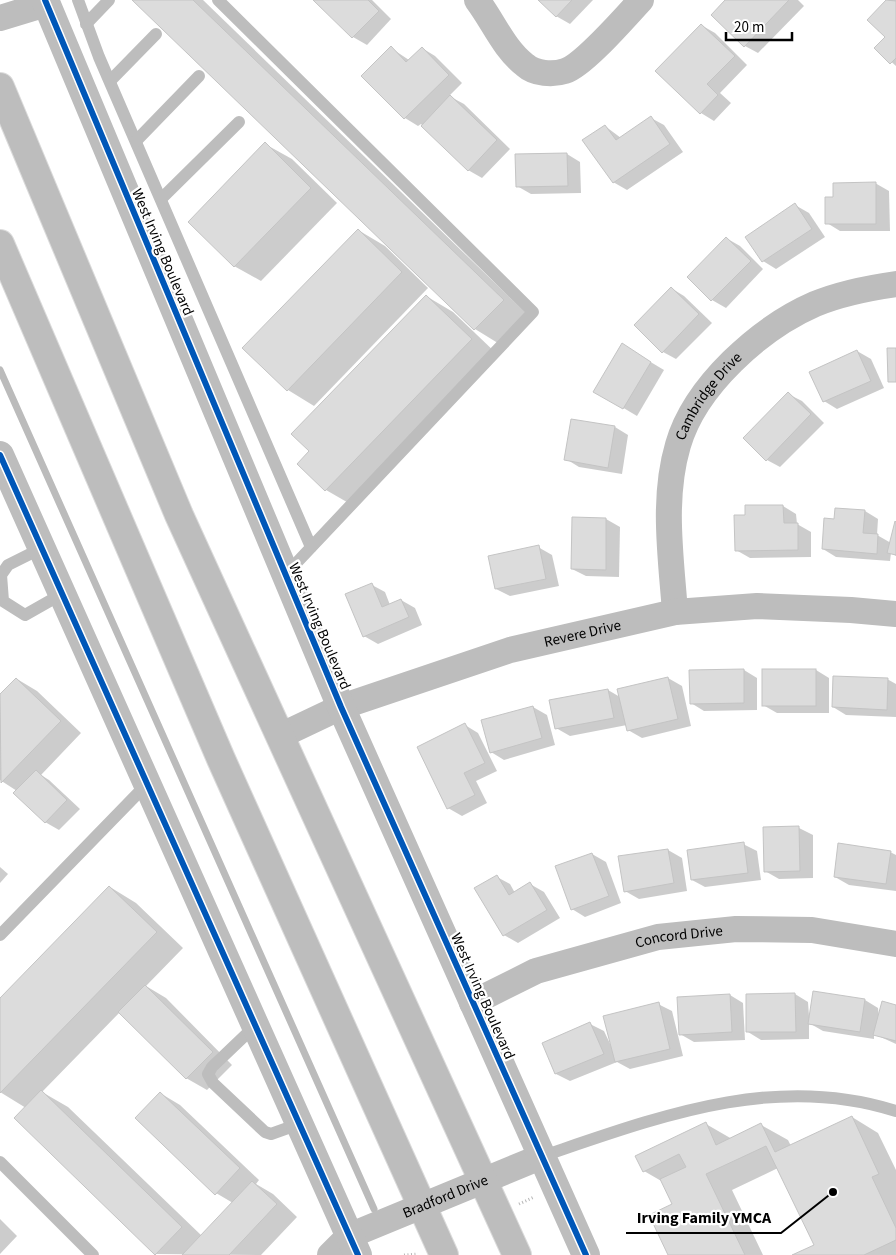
<svg xmlns="http://www.w3.org/2000/svg" width="896" height="1255" viewBox="0 0 896 1255" font-family="'Source Sans 3',sans-serif">
	<rect width="100%" height="100%" fill="#fff"/>
	<g fill="#0003">
		<polygon points="134,0 203,0 529,316 501,345 475,329"/>
		<polygon points="315,0 372,0 391,19 367,45 353,37"/>
		<polygon points="540,0 593,0 570,24 556,16"/>
		<polygon points="727,0 798,0 804,6 758,53 745,46"/>
		<polygon points="888,0 896,0 896,66 876,48 886,37 868,20"/>
		<polygon points="701,25 715,33 747,65 720,93 731,103 714,121 701,113"/>
		<polygon points="391,48 409,60 422,48 435,56 462,83 449,96 464,104 510,149 482,178 468,170 421,124 418,126 405,118 363,76"/>
		<polygon points="651,118 664,125 683,152 627,190 613,182 605,126 621,138"/>
		<polygon points="265,144 292,159 337,203 261,281 234,266"/>
		<polygon points="567,154 580,162 581,193 531,194 517,186"/>
		<polygon points="875,183 889,191 890,231 840,231 827,223 834,198"/>
		<polygon points="795,205 809,213 825,237 776,269 763,261"/>
		<polygon points="358,230 385,246 428,288 314,406 288,390 244,348"/>
		<polygon points="726,238 740,246 763,269 726,308 712,300 689,277"/>
		<polygon points="671,288 684,296 712,323 676,359 663,352"/>
		<polygon points="426,296 453,312 498,355 352,505 326,490 311,451"/>
		<polygon points="622,345 664,370 637,416 595,391"/>
		<polygon points="857,351 871,359 884,388 837,409 824,401"/>
		<polygon points="788,394 802,401 824,423 780,467 767,460"/>
		<polygon points="615,427 628,435 622,474 579,467 566,459"/>
		<polygon points="783,506 796,514 797,524 811,532 811,557 750,558 736,550 746,516"/>
		<polygon points="865,511 878,519 877,535 891,543 896,524 896,556 891,553 890,561 836,557 823,549 836,520"/>
		<polygon points="573,519 606,519 620,527 619,577 586,576 572,569"/>
		<polygon points="538,547 552,555 559,586 510,596 496,589"/>
		<polygon points="372,585 385,592 390,605 401,600 415,608 422,625 378,644 364,636"/>
		<polygon points="744,670 757,678 757,710 704,711 691,703"/>
		<polygon points="816,670 829,678 829,713 777,713 763,705"/>
		<polygon points="668,678 682,686 691,726 642,738 628,730 627,725 570,736 556,728 551,701 608,690 620,697"/>
		<polygon points="17,679 37,691 81,733 41,775 49,780 80,809 59,830 45,822 17,791 0,780 0,696"/>
		<polygon points="887,679 896,684 896,717 846,715 833,707"/>
		<polygon points="533,707 547,715 555,745 504,760 491,752"/>
		<polygon points="465,725 478,733 497,771 476,781 487,803 462,816 448,808"/>
		<polygon points="764,828 799,828 813,835 813,878 779,879 765,871"/>
		<polygon points="743,844 757,851 761,880 705,887 692,880"/>
		<polygon points="668,850 682,858 687,891 639,899 625,891 620,857"/>
		<polygon points="890,852 896,855 896,891 849,885 835,877"/>
		<polygon points="592,854 606,862 621,903 585,917 572,909"/>
		<polygon points="0,867 8,874 0,883"/>
		<polygon points="497,877 510,884 515,893 530,884 544,892 560,918 518,943 504,935"/>
		<polygon points="110,887 136,903 183,948 146,986 166,998 232,1065 207,1090 186,1078 120,1012 42,1092 68,1107 202,1236 233,1203 216,1193 160,1093 180,1105 259,1180 256,1184 273,1194 297,1217 261,1255 156,1254 26,1108 0,1092 0,1000"/>
		<polygon points="795,994 808,1002 809,1016 865,1000 878,1008 879,1018 896,1006 896,1044 874,1034 874,1039 823,1031 809,1023 809,1039 761,1040 748,1032"/>
		<polygon points="730,995 743,1003 745,1040 694,1042 680,1034"/>
		<polygon points="658,1004 672,1011 683,1056 630,1069 617,1062 570,1081 556,1074 543,1043 590,1024 604,1031 613,1050"/>
		<polygon points="852,1117 878,1133 896,1170 896,1255 795,1255 815,1245 778,1168 732,1190 763,1255 670,1255 673,1204 663,1182 644,1171 706,1124 732,1139 761,1125 788,1140 791,1146"/>
		<polygon points="0,1219 17,1236 0,1254"/>
	</g>
	<g fill="none" stroke-linecap="round" stroke-linejoin="round">
		<polyline stroke="#bbb" stroke-width="7" points="0,370 374,1209"/>
	</g>
	<g fill="#dcdcdc" stroke="#c4c4c4">
		<polygon points="132,0 193,0 504,300 474,330"/>
		<polygon points="313,0 368,0 379,11 352,38"/>
		<polygon points="538,0 572,0 556,17"/>
		<polygon points="725,0 789,0 744,47 711,15"/>
		<polygon points="886,0 896,1 896,58 890,64 874,48 885,37 867,20"/>
		<polygon points="701,24 735,56 707,84 718,95 700,114 655,71"/>
		<polygon points="391,46 406,62 422,47 449,75 404,119 361,76"/>
		<polygon points="450,95 497,140 468,171 421,126"/>
		<polygon points="651,116 670,144 613,183 582,140 605,125 616,140"/>
		<polygon points="265,142 311,188 234,267 188,222"/>
		<polygon points="567,153 568,186 516,187 515,154"/>
		<polygon points="876,182 876,224 825,224 825,197 833,197 833,183"/>
		<polygon points="795,203 812,229 762,262 745,237"/>
		<polygon points="358,229 402,272 287,391 242,348"/>
		<polygon points="726,237 751,261 711,301 687,277"/>
		<polygon points="671,287 699,314 662,353 634,325"/>
		<polygon points="426,295 472,339 325,491 297,464 309,451 291,434"/>
		<polygon points="622,343 651,362 623,409 593,392"/>
		<polygon points="887,348 896,348 896,382 888,382"/>
		<polygon points="857,350 871,381 823,402 809,372"/>
		<polygon points="788,392 811,414 766,461 743,438"/>
		<polygon points="571,419 615,426 608,468 564,460"/>
		<polygon points="745,505 783,505 784,523 798,523 798,550 735,551 734,515 745,515"/>
		<polygon points="835,508 865,510 863,533 878,534 877,554 822,549 824,518 834,519"/>
		<polygon points="572,517 606,518 606,570 571,569"/>
		<polygon points="895,521 896,522 896,555 887,553"/>
		<polygon points="539,545 546,579 495,589 488,556"/>
		<polygon points="372,583 382,607 401,599 409,617 363,637 345,594"/>
		<polygon points="744,669 744,703 690,704 689,670"/>
		<rect x="762" y="669" width="54" height="37"/>
		<polygon points="833,676 888,678 887,710 832,707"/>
		<polygon points="668,677 678,719 627,731 617,689"/>
		<polygon points="16,678 61,721 1,783 0,694"/>
		<polygon points="608,689 614,718 555,729 549,700"/>
		<polygon points="533,706 542,738 490,753 481,720"/>
		<polygon points="465,723 485,763 464,773 475,795 447,809 417,747"/>
		<polygon points="36,770 67,800 45,823 13,793"/>
		<polygon points="799,826 800,871 764,872 763,827"/>
		<polygon points="744,842 748,873 691,880 687,850"/>
		<polygon points="838,843 891,851 886,884 834,877"/>
		<polygon points="668,849 674,883 624,892 618,856"/>
		<polygon points="592,853 609,896 571,910 555,866"/>
		<polygon points="497,875 509,895 530,882 547,910 503,936 474,888"/>
		<polygon points="109,886 157,932 0,1093 0,998"/>
		<polygon points="145,985 213,1052 186,1079 118,1012"/>
		<polygon points="813,991 865,999 860,1032 808,1024"/>
		<polygon points="795,993 796,1032 746,1032 746,994"/>
		<polygon points="730,994 732,1032 679,1035 677,997"/>
		<polygon points="882,1001 896,1005 896,1041 873,1035"/>
		<polygon points="659,1002 670,1049 615,1062 603,1016"/>
		<polygon points="590,1022 604,1054 555,1074 542,1043"/>
		<polygon points="41,1090 182,1227 155,1255 14,1118"/>
		<polygon points="160,1092 240,1168 215,1195 135,1118"/>
		<polygon points="852,1116 879,1174 872,1177 896,1228 896,1240 864,1255 792,1255 814,1245 766,1146 706,1174 745,1255 668,1255 649,1215 672,1204 660,1179 686,1167 679,1154 643,1172 635,1156 706,1122 716,1145 761,1123 775,1152"/>
		<polygon points="252,1181 277,1204 229,1255 182,1255"/>
	</g>
	<g fill="none" stroke-linecap="round" stroke-linejoin="round">
		<defs>
			<g id="primary">
				<polyline points="0,87 179,515 517,1255"/>
				<polyline points="0,244 221,759 444,1255"/>
			</g>
		</defs>
		<use href="#primary" stroke="#dbdbdb" stroke-width="30"/>
		<g stroke="#b8b8b8" stroke-width="3" stroke-dasharray="1 2.5" stroke-linecap="butt">
			<polyline points="519,1204 534,1197"/>
			<polyline points="404,1255 418,1254"/>
		</g>
		<g stroke="#bdbdbd" stroke-width="12">
			<polyline points="78,0 99,57 311,547"/>
			<polyline points="218,0 533,312 285,575"/>
			<polyline points="86,24 109,0"/>
			<polyline points="110,81 156,34"/>
			<polyline points="136,141 199,76"/>
			<polyline points="161,199 239,122"/>
			<polyline points="42,548 8,565 1,575 3,601 25,615 62,594"/>
			<polyline points="0,935 147,784"/>
			<polyline points="255,1026 212,1067 208,1074 213,1083 265,1132 271,1134 299,1124"/>
			<path d="M 543,1156 C 658,1117 775,1072 896,1111"/>
			<polyline points="0,1162 93,1255"/>
		</g>
		<g stroke="#bdbdbd" stroke-width="26">
			<path d="M 477,0 C 493,21 504,49 525,65 C 535,74 553,75 565,71 C 584,65 626,16 641,0"/>
			<polyline points="0,18 46,4"/>
			<path id="s1" d="M 675,612 C 671,557 662,499 678,445 C 695,386 760,328 815,304 C 841,293 868,288 896,284"/>
			<path id="s2" d="M 282,735 L 341,707 L 510,650 L 675,612 L 757,606 L 851,610 L 896,614"/>
			<path id="s3" d="M 472,1003 L 536,971 L 658,937 L 736,929 L 812,930 L 896,944"/>
			<path id="s4" d="M 330,1255 L 349,1236 L 543,1156"/>
		</g>
		<g stroke="#bdbdbd" stroke-width="28">
			<polyline points="45,0 341,707 586,1255"/>
			<polyline points="0,455 358,1255"/>
		</g>
		<use href="#primary" stroke="#bdbdbd" stroke-width="28"/>
		<defs>
			<g id="cycleway">
				<polyline points="45,0 341,707 586,1255"/>
				<polyline points="0,455 358,1255"/>
			</g>
		</defs>
		<use href="#cycleway" stroke="#fff" stroke-width="9"/>
		<use href="#cycleway" stroke="#0057b8" stroke-width="6"/>
	</g>
	<g text-anchor="middle" stroke-width="4.5" stroke-linejoin="round" paint-order="stroke">
		<g font-size="15" fill="#000" stroke="#fff">
			<text transform="translate(163 252) rotate(67)" y="5">West Irving Boulevard</text>
			<text dy="5" stroke="none"><textPath href="#s1" startOffset="226">Cambridge Drive</textPath></text>
			<text transform="translate(320 626) rotate(67)" y="5">West Irving Boulevard</text>
			<text dy="5" stroke="none"><textPath href="#s2" startOffset="318">Revere Drive</textPath></text>
			<text dy="5" stroke="none"><textPath href="#s3" startOffset="219">Concord Drive</textPath></text>
			<text transform="translate(483 996) rotate(66)" y="5">West Irving Boulevard</text>
			<text dy="5" stroke="none"><textPath href="#s4" startOffset="131">Bradford Drive</textPath></text>
		</g>
	</g>
	<path fill="none" stroke="#000" stroke-width="2" d="M833 1192L781 1233H626"/>
	<circle fill="#000" stroke="#fff" stroke-width="2" cx="833" cy="1192" r="5"/>
	<g font-size="16" text-anchor="middle" font-weight="bold" fill="#000" stroke="#fff" stroke-width="4.5" stroke-linejoin="round" paint-order="stroke">
		<text x="704" y="1223">Irving Family YMCA</text>
	</g>
	<path d="M726 32v8h66v-8" fill="none" stroke="#000000" stroke-width="2.5"/>
	<text x="734" y="32" font-size="15" fill="#000000" stroke="#ffffff" stroke-width="4" paint-order="stroke">20 m</text>
</svg>
